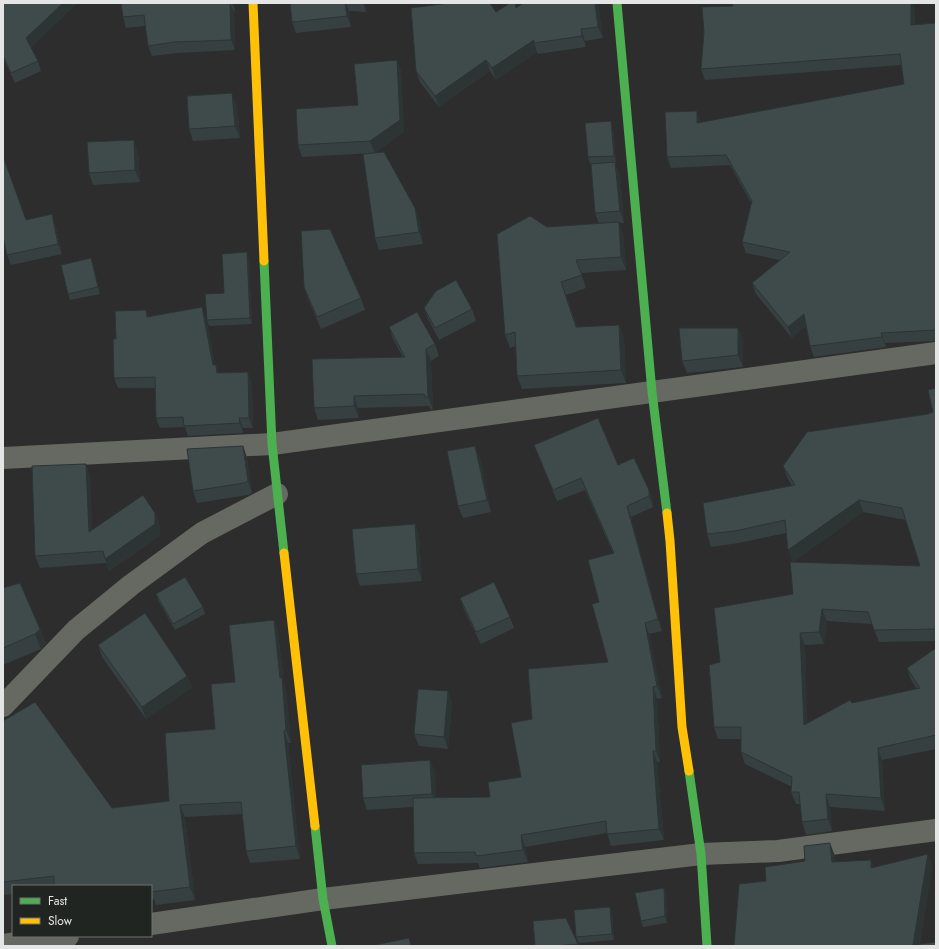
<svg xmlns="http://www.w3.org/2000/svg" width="939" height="949" viewBox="0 0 939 949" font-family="Jost,sans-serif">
	<rect width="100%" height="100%" fill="#2c2d2c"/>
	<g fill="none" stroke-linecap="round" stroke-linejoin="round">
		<g stroke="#666862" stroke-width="22">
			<polyline points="3,458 272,444 936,353"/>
			<polyline points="3,706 76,630 131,585 202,533 277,494"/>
			<polyline points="151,924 323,899 701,854 778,851 936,830"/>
			<polyline points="3,945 68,936"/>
		</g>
		<g stroke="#4caf50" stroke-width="9">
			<polyline points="617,3 652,392 667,513"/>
			<polyline points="264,261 272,444 284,553"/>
			<polyline points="689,771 701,854 707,946"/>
			<polyline points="315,826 323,899 332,946"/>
		</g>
		<g stroke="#ffc107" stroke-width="9">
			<polyline points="253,3 264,261"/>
			<polyline points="667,513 670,541 682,727 689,771"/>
			<polyline points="284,553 315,826"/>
		</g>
	</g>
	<g fill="#364040">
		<polygon points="3,3 77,3 31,47 38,61 41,71 15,83 3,58"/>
		<polygon points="121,3 234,3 235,12 234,12 235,50 178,53 152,56 148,46 145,26 126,28 123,17"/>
		<polygon points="290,3 365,3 366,12 349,11 351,27 296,33 292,22"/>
		<polygon points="598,3 603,38 585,41 586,47 538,54 537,52 496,80 490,71 439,107 420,82 416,71 496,12 517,7"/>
		<polygon points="914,3 915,25 936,23 936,341 885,343 886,347 814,357 810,346 806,326 792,338 756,294 752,283 780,260 746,253 742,242 751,203 730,165 671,168 667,157 701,122 904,84 901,65 705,80 701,69"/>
		<polygon points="397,60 401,72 404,132 375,153 415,208 419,220 423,244 379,250 375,238 374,153 302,157 298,145 358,105"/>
		<polygon points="237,105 240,138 193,141 189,129"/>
		<polygon points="613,127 616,162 590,164 588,157"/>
		<polygon points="138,152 140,182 93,185 89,173"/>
		<polygon points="620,174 624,223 619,223 623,235 626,270 581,273 586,288 566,295 577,327 619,325 624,338 626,383 522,389 517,376 516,346 510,348 505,335 547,227 599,224 595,213"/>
		<polygon points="26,220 55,224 62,254 11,265 7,255"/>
		<polygon points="91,258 93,264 100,294 70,300 68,294"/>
		<polygon points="249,258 252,324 209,326 207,320 224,293"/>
		<polygon points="304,287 361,298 365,310 321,329 308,299"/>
		<polygon points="424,308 472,309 476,321 439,340 428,319"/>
		<polygon points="146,310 149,317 206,317 215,365 216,365 219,373 252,382 253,428 243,428 243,433 188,436 185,427 160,428 156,418 155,388 118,388 114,378 116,339"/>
		<polygon points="389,327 435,344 439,356 431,361 433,409 431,410 429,406 358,408 359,418 318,420 314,408 403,357 393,339"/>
		<polygon points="738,328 743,340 743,367 687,373 682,361"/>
		<polygon points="936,388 936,641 879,642 872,624 827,621 824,644 805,645 807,723 852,703 917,689 911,680 907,668 936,648 936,749 882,760 885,811 830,807 832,831 806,835 802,822 800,804 796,804 791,792 792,787 745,764 741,752 741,739 718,739 714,727 720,662 793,594 920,566 906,520 863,512 793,562 788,550 786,533 739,543 711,547 707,534 792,486 788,479 783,466 933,412"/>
		<polygon points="534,445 618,465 649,490 653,502 653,507 631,517 662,631 649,634 662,698 657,699 660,762 657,762 664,840 611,846 607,833 525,847 528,862 480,868 478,863 418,864 414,853 413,807 367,810 363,798 430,760 435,772 436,797 490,797 521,777 532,719 608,662 599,602 613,553 585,490 557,501 538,456"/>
		<polygon points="243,446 247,458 252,493 248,495 197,503 193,491"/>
		<polygon points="480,458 491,512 463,518 458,506"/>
		<polygon points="90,476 92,530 160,525 160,536 109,571 106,563 40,568 35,556"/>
		<polygon points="415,524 419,536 422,581 360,586 356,574"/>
		<polygon points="3,588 40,629 46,643 41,649 3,665"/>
		<polygon points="156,594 203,607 205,614 175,630 158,600"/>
		<polygon points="460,598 510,617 514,628 481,644 464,610"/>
		<polygon points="274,620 278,632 284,684 286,690 291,743 288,743 300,859 250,863 246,851 242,814 185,817 195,900 156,905 154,899 151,900 151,886 13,886 13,894 3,895 3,721 112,808 169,801 215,729 235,682"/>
		<polygon points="98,645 187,676 192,688 146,719 102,657"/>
		<polygon points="448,691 452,703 448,749 419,746 414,734"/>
		<polygon points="664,888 666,894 667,923 643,927 641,921"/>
		<polygon points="612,913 614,940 579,943 576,937"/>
		<polygon points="578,944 579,946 535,946"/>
	</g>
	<g fill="#2c3434">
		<polygon points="63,3 77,3 30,48 26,38"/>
		<polygon points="230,3 234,12 235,50 231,40"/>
		<polygon points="232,3 234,3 235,12"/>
		<polygon points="345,3 346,3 349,11 351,27 347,16"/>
		<polygon points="363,3 365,3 366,12"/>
		<polygon points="595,3 598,3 603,38 598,27"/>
		<polygon points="911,3 914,3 915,36 911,25"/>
		<polygon points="581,29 585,41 586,47 582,36"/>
		<polygon points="534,40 534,43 537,52 496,80 492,68"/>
		<polygon points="397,60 401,72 404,132 375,153 370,141"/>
		<polygon points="486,60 490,71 439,107 435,96"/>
		<polygon points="232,93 237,105 240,138 235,126"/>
		<polygon points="697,111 701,122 697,123"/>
		<polygon points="611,121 613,127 616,162 614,156"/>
		<polygon points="134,140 138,152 140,182 135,170"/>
		<polygon points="615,162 620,174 624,223 620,211"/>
		<polygon points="415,208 419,220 423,244 419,232"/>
		<polygon points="52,214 55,224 62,254 58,244"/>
		<polygon points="619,222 623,235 626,270 621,257"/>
		<polygon points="247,252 249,258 252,324 250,318"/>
		<polygon points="91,258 93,264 100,294 98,287"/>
		<polygon points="202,307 206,317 217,373 216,365 220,376 217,373 213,365"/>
		<polygon points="146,310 150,320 147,317"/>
		<polygon points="804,314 808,325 792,338 788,327"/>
		<polygon points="619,325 624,338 626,383 621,370"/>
		<polygon points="738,328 743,340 743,367 738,355"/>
		<polygon points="881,333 885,343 886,347 882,337"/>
		<polygon points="426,349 431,361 433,409 428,397"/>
		<polygon points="248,372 252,382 253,428 249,418"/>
		<polygon points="354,396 358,408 359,418 354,406"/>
		<polygon points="239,418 243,428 243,433 240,423"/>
		<polygon points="243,446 247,458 252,493 248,481"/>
		<polygon points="475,446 480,458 491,512 487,500"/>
		<polygon points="86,464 90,476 93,544 89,532"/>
		<polygon points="649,490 653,502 653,507 649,496"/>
		<polygon points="859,500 863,512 793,562 788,550"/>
		<polygon points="627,506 631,517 662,631 658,619"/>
		<polygon points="155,513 160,525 160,536 109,571 105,559"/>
		<polygon points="415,524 419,536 422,581 418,569"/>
		<polygon points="822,609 827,621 824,644 819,632"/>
		<polygon points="274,620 278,632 284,684 286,690 291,743 286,730"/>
		<polygon points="645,623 649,634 662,698 657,686"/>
		<polygon points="40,629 46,643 41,649 35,634"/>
		<polygon points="800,633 805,645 808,737 804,725"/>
		<polygon points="187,676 192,688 146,719 142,707"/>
		<polygon points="653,687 657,699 660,762 656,751"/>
		<polygon points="448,691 452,703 448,749 444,737"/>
		<polygon points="284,731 288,743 300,859 296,846"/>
		<polygon points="878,748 882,760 885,811 881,798"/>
		<polygon points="653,751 657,762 664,840 659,829"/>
		<polygon points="430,760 435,772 437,806 432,794"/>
		<polygon points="826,794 830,807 832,831 828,819"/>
		<polygon points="180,805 185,817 195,900 190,887"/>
		<polygon points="521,835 525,847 528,862 523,850"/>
		<polygon points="830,843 835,856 837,875 832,862"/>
		<polygon points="928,854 933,867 920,946 913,945"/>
		<polygon points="871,860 876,873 871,868"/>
		<polygon points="664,888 666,894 667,923 665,916"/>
		<polygon points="610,907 612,913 614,940 612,934"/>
	</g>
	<g fill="#3f4b4a" stroke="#2c3434">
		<polygon points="3,3 63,3 26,38 38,61 11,73 3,56"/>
		<polygon points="121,3 230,3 231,40 174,42 148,46 144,15 123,17"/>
		<polygon points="290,3 345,3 347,16 292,22"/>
		<polygon points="449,3 490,3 496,12 510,3 515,3 516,8 523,3 595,3 598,27 581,29 582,36 534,43 534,40 492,68 486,60 435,96 416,71 411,8"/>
		<polygon points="732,3 911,3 911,25 936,23 936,330 881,333 882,337 810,346 804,314 788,327 752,283 790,252 742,242 752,201 726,155 667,157 665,112 697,111 697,123 904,84 900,54 701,69 704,32 702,7 733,6"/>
		<polygon points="397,60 400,120 370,141 298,145 296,109 358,105 354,64"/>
		<polygon points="232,93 235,126 189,129 187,96"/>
		<polygon points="611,121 614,156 588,157 585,123"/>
		<polygon points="134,140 135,170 89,173 87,142"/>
		<polygon points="384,152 415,208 419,232 375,238 363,154"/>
		<polygon points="3,156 26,220 52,214 58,244 7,255 3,237"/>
		<polygon points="615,162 620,211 595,213 591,164"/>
		<polygon points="530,216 547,227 619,222 621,257 576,260 582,275 561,282 576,327 619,325 621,370 517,376 515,332 505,335 497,234"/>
		<polygon points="330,229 361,298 317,317 304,287 301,231"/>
		<polygon points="247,252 250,318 207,320 205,294 224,293 222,254"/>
		<polygon points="91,258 98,287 68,294 61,265"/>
		<polygon points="456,280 472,309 435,328 424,308 436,291"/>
		<polygon points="202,307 213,365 216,365 217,373 248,372 249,418 239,418 240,423 184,426 183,417 156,418 155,377 114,378 113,339 116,339 115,311 146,310 147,317"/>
		<polygon points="417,312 435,344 426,349 428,397 426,398 424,394 354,396 354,406 314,408 312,359 405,357 389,327"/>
		<polygon points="679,328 738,328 738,355 682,361"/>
		<polygon points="936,388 936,629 874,630 868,612 822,609 819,632 800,633 804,725 850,700 852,703 920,688 907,668 936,648 936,735 878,748 881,798 826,794 828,819 802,822 799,792 791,792 792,777 741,752 741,727 714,727 709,665 720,662 714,608 793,594 790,562 920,566 902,508 859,500 788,550 785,520 735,531 707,534 703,503 795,485 783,466 807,432 928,414 933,412 928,390"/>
		<polygon points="598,418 618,465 634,458 649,490 649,496 627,506 658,619 645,623 657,686 653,687 656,751 653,751 659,829 607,834 606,821 521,835 523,850 476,856 475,852 414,853 413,798 490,797 488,782 521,777 511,723 532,719 528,669 608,662 592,604 599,602 588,560 614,553 581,478 553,490 534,445"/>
		<polygon points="243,446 248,481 244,483 193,491 187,449"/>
		<polygon points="475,446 487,500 458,506 447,451"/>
		<polygon points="86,464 89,532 143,495 155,513 155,524 105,559 103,551 35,556 32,466"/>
		<polygon points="415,524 418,569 356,574 352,529"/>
		<polygon points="185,577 203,607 173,624 156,594"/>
		<polygon points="494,582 510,617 476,632 460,598"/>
		<polygon points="20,583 40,629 35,634 3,648 3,588"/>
		<polygon points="145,613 187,676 142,707 98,645"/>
		<polygon points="274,620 280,678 282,677 286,730 284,731 296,846 246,851 241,802 180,805 190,887 151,892 151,886 54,886 54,876 3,882 3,721 35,702 112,808 169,801 165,733 215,729 211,684 235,682 229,625"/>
		<polygon points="418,689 448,691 444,737 414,734"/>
		<polygon points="430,760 432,794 363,798 361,765"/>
		<polygon points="830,843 832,862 871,860 871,868 928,854 913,945 936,942 936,946 734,946 739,884 766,881 765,867 805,861 804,846"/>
		<polygon points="664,888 665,916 641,921 635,893"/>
		<polygon points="610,907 612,934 576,937 574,910"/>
		<polygon points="566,918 578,944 556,946 535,946 533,921"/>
		<polygon points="409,938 411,946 375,946 375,945"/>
	</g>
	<rect width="939" height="949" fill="none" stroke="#e4e6e5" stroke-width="8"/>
	<rect x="12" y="885" width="140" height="52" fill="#212522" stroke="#6f7270"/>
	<rect x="20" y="898" width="20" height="6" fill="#4caf50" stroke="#6f7270"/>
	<text x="48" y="905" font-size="12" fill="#e4e6e5">Fast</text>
	<rect x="20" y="918" width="20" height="6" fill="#ffc107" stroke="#6f7270"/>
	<text x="48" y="925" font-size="12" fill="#e4e6e5">Slow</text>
</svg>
